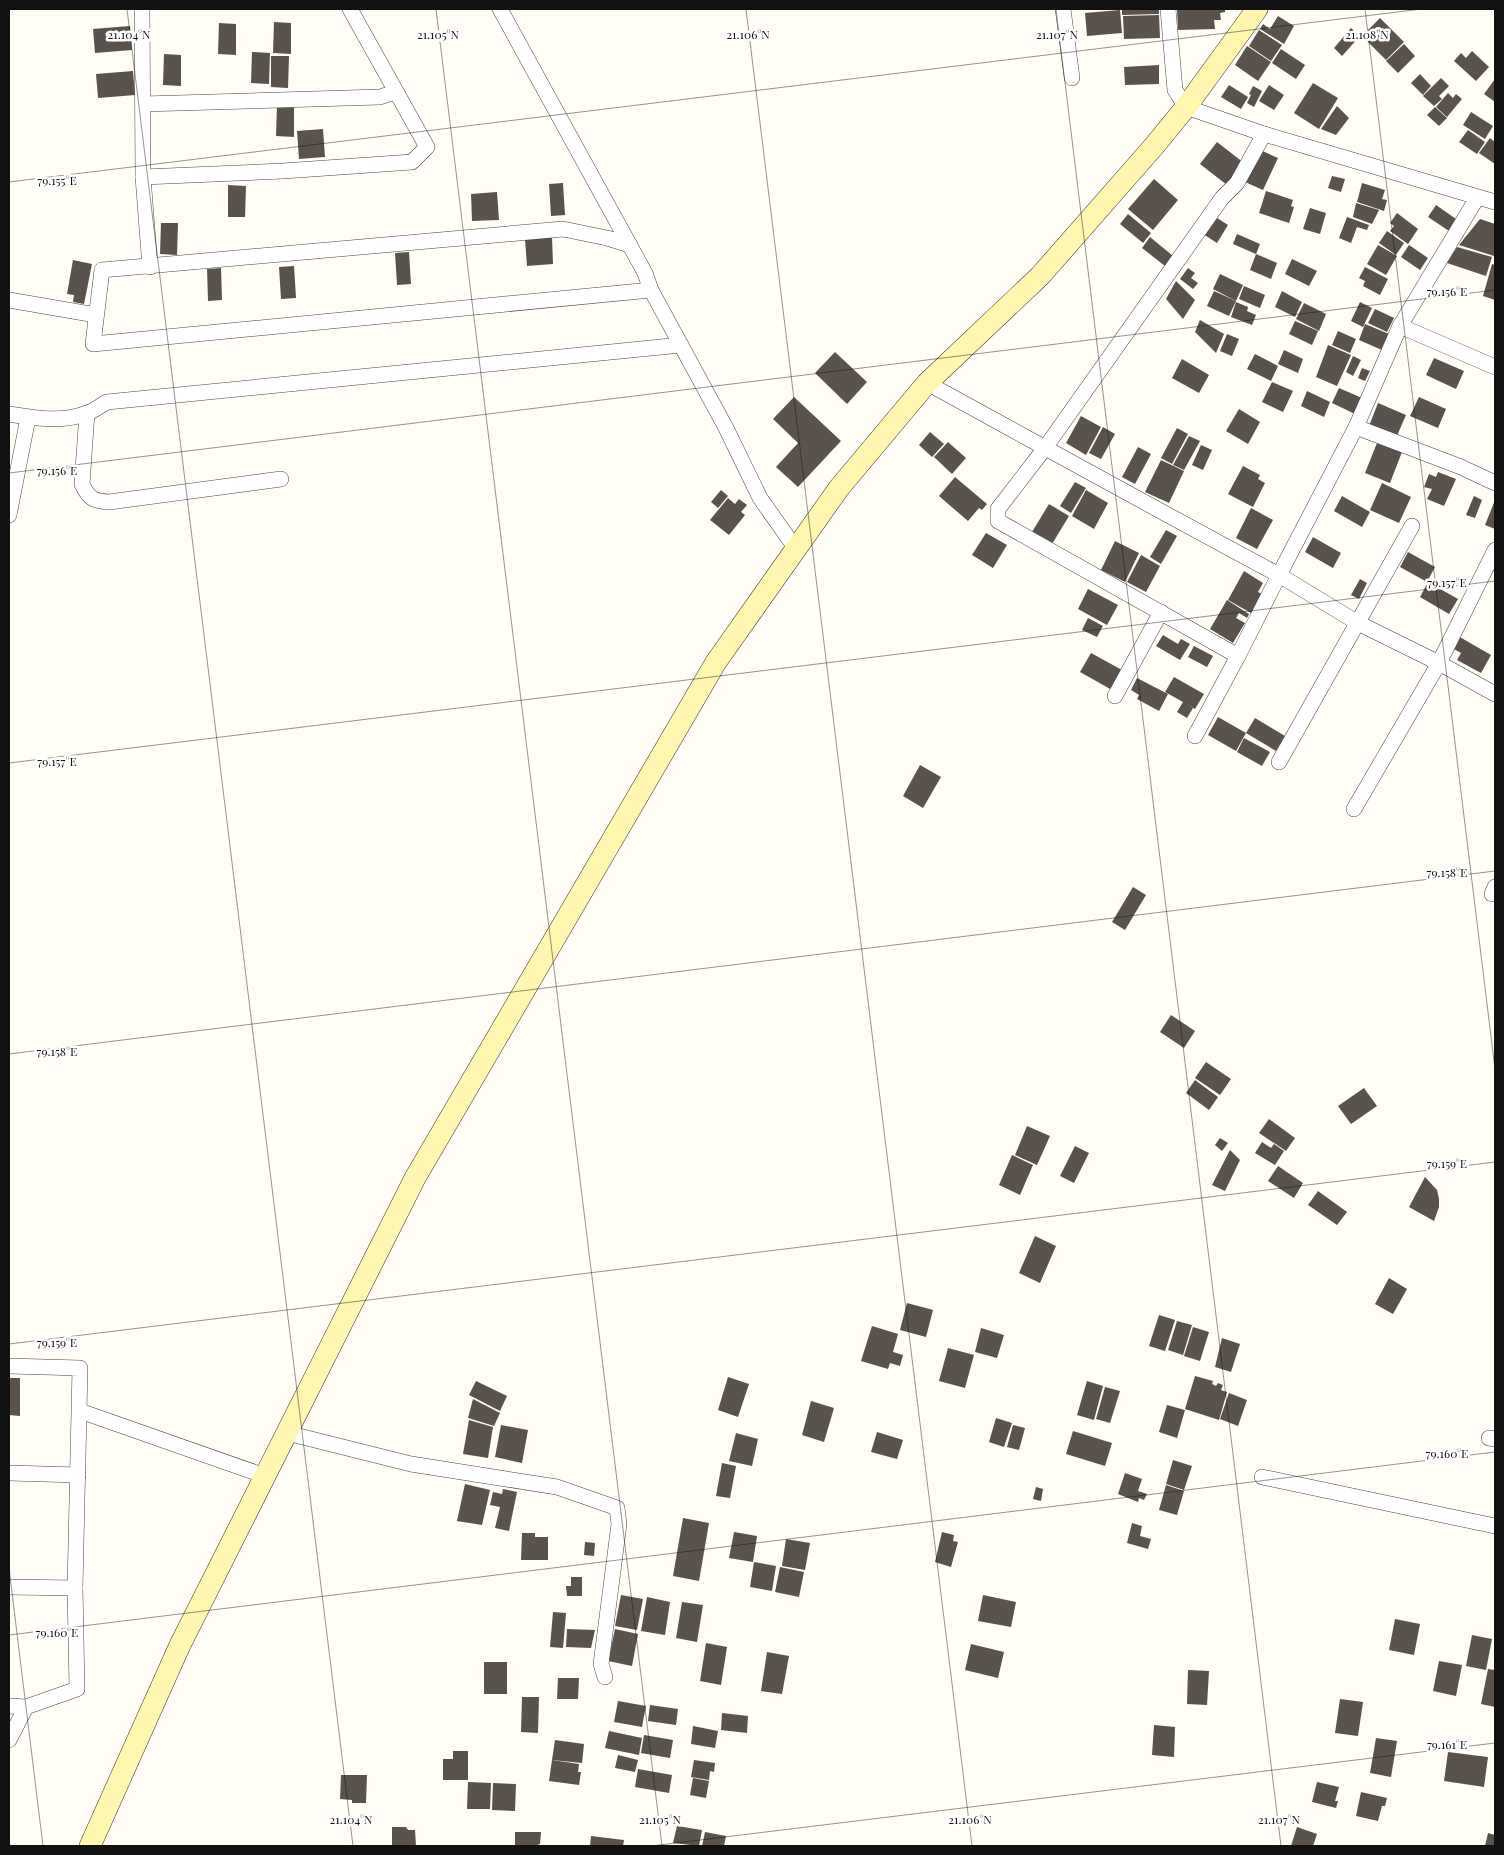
<svg xmlns="http://www.w3.org/2000/svg" width="1504" height="1855" viewBox="0 0 1504 1855" font-family="'Playfair Display',serif">
	<rect width="100%" height="100%" fill="#fffdf5"/>
	<g fill="#5a524d">
		<polygon points="1122,9 1159,9 1159,14 1122,15"/>
		<polygon points="1177,9 1225,9 1225,12 1220,13 1221,20 1214,20 1215,29 1178,30"/>
		<polygon points="1120,10 1122,33 1087,36 1085,13"/>
		<polygon points="1159,15 1160,38 1124,39 1123,16"/>
		<polygon points="1278,16 1294,26 1284,44 1260,29 1263,24 1270,29"/>
		<polygon points="1380,18 1404,42 1386,60 1362,36"/>
		<polygon points="274,22 291,23 291,54 273,53"/>
		<polygon points="219,23 236,24 236,55 218,54"/>
		<polygon points="130,26 132,50 95,53 93,29"/>
		<polygon points="1351,28 1360,36 1342,56 1334,48"/>
		<polygon points="1259,30 1282,45 1271,61 1249,46"/>
		<polygon points="1404,44 1415,56 1398,73 1386,61"/>
		<polygon points="1247,46 1271,62 1258,81 1235,65"/>
		<polygon points="1281,49 1305,65 1296,79 1272,63"/>
		<polygon points="1472,51 1489,67 1476,81 1454,61 1461,53 1466,58"/>
		<polygon points="252,52 270,53 269,84 251,83"/>
		<polygon points="164,54 181,55 181,86 163,85"/>
		<polygon points="271,56 289,56 288,88 271,87"/>
		<polygon points="1159,65 1159,84 1125,85 1124,67"/>
		<polygon points="133,71 135,95 98,98 96,74"/>
		<polygon points="1420,74 1431,86 1423,95 1411,83"/>
		<polygon points="1441,78 1449,86 1439,96 1442,99 1434,106 1423,96"/>
		<polygon points="1495,79 1495,102 1484,94"/>
		<polygon points="1313,83 1338,98 1319,129 1294,113"/>
		<polygon points="1229,85 1248,97 1241,109 1221,97"/>
		<polygon points="1269,85 1284,95 1274,110 1259,101"/>
		<polygon points="1253,86 1262,91 1254,107 1247,103 1251,95 1249,94"/>
		<polygon points="1448,93 1453,98 1456,94 1462,99 1447,117 1436,107"/>
		<polygon points="277,105 294,105 294,137 276,136"/>
		<polygon points="1337,106 1349,118 1336,135 1321,129"/>
		<polygon points="1435,107 1447,118 1439,126 1427,115"/>
		<polygon points="1471,112 1493,126 1485,139 1463,125"/>
		<polygon points="323,129 325,157 299,159 297,131"/>
		<polygon points="1468,130 1485,142 1477,154 1459,142"/>
		<polygon points="1490,138 1495,142 1495,164 1479,153"/>
		<polygon points="1217,142 1244,163 1227,185 1200,164"/>
		<polygon points="1260,150 1278,158 1263,190 1245,182"/>
		<polygon points="1332,176 1345,179 1341,192 1328,188"/>
		<polygon points="1154,179 1178,200 1153,230 1128,209"/>
		<polygon points="563,183 565,215 551,216 549,184"/>
		<polygon points="1362,183 1385,190 1382,199 1387,200 1384,211 1357,202"/>
		<polygon points="228,185 246,186 245,217 228,217"/>
		<polygon points="1266,191 1293,200 1291,206 1294,207 1289,223 1259,213"/>
		<polygon points="497,192 499,220 472,221 471,194"/>
		<polygon points="1356,203 1379,210 1372,224 1353,217"/>
		<polygon points="1436,205 1456,219 1449,231 1428,217"/>
		<polygon points="1310,208 1326,213 1320,234 1303,229"/>
		<polygon points="1397,213 1418,229 1408,244 1390,231 1394,226 1390,223"/>
		<polygon points="1128,214 1151,233 1143,243 1120,224"/>
		<polygon points="1214,216 1228,225 1217,243 1203,234"/>
		<polygon points="1347,217 1369,225 1367,230 1357,227 1351,243 1339,238"/>
		<polygon points="1480,219 1495,224 1494,256 1459,245"/>
		<polygon points="161,223 178,223 177,255 160,254"/>
		<polygon points="1387,231 1404,243 1396,255 1379,243"/>
		<polygon points="1237,234 1260,244 1256,254 1233,244"/>
		<polygon points="552,237 553,264 527,266 525,239"/>
		<polygon points="1150,237 1173,256 1165,266 1142,248"/>
		<polygon points="1378,245 1397,256 1386,275 1367,264"/>
		<polygon points="1409,245 1428,258 1420,270 1401,257"/>
		<polygon points="1457,247 1492,257 1486,276 1447,263"/>
		<polygon points="409,252 411,284 397,285 395,253"/>
		<polygon points="1256,254 1277,263 1271,279 1250,270"/>
		<polygon points="1292,259 1317,271 1309,286 1285,274"/>
		<polygon points="73,260 92,264 84,304 73,302 74,295 67,294"/>
		<polygon points="1492,264 1495,265 1495,300 1483,296"/>
		<polygon points="294,266 296,298 281,299 279,267"/>
		<polygon points="1365,267 1388,279 1380,295 1363,286 1365,281 1359,278"/>
		<polygon points="221,268 222,300 208,301 207,269"/>
		<polygon points="1188,268 1195,273 1191,278 1198,283 1193,289 1180,279"/>
		<polygon points="1220,274 1243,285 1236,301 1213,289"/>
		<polygon points="1176,281 1195,300 1183,319 1166,299"/>
		<polygon points="1244,286 1265,295 1260,308 1239,299"/>
		<polygon points="1214,291 1236,301 1229,316 1207,306"/>
		<polygon points="1282,291 1302,302 1295,317 1275,307"/>
		<polygon points="1236,302 1248,307 1247,311 1256,315 1252,325 1231,317"/>
		<polygon points="1360,302 1372,308 1363,327 1351,321"/>
		<polygon points="1304,303 1326,314 1319,331 1296,319"/>
		<polygon points="1375,309 1394,318 1387,332 1368,323"/>
		<polygon points="1200,320 1224,334 1216,353 1195,332"/>
		<polygon points="1295,321 1318,331 1312,345 1289,334"/>
		<polygon points="1365,324 1389,334 1382,350 1359,340"/>
		<polygon points="1338,331 1356,339 1350,353 1332,345"/>
		<polygon points="1227,334 1239,339 1232,356 1220,351"/>
		<polygon points="1328,345 1351,355 1337,386 1316,377"/>
		<polygon points="1284,350 1303,359 1298,373 1278,364"/>
		<polygon points="835,352 867,382 847,404 815,373"/>
		<polygon points="1255,354 1278,366 1271,381 1247,369"/>
		<polygon points="1353,356 1361,360 1353,376 1346,372"/>
		<polygon points="1434,358 1464,371 1456,389 1426,375"/>
		<polygon points="1182,359 1209,375 1199,393 1172,378"/>
		<polygon points="1362,368 1370,371 1365,381 1358,378"/>
		<polygon points="1272,382 1293,391 1283,412 1262,402"/>
		<polygon points="1339,388 1362,398 1355,414 1332,403"/>
		<polygon points="1307,391 1330,402 1324,417 1301,406"/>
		<polygon points="794,397 841,441 798,487 776,467 798,443 773,419"/>
		<polygon points="1419,397 1446,409 1438,428 1410,416"/>
		<polygon points="1378,403 1406,415 1396,438 1369,426"/>
		<polygon points="1239,409 1260,422 1248,444 1226,431"/>
		<polygon points="1081,416 1101,427 1086,455 1066,443"/>
		<polygon points="1103,427 1115,434 1101,459 1089,453"/>
		<polygon points="1177,428 1188,434 1172,464 1161,458"/>
		<polygon points="930,432 944,444 932,457 919,445"/>
		<polygon points="1189,436 1200,441 1184,470 1173,465"/>
		<polygon points="948,442 966,458 952,474 934,457"/>
		<polygon points="1377,443 1402,452 1390,483 1365,473"/>
		<polygon points="1201,445 1212,450 1203,470 1192,465"/>
		<polygon points="1138,447 1151,454 1135,484 1122,477"/>
		<polygon points="1161,460 1184,471 1169,503 1145,492"/>
		<polygon points="1243,466 1260,475 1258,479 1265,483 1253,507 1228,494"/>
		<polygon points="1438,472 1456,479 1444,506 1427,499 1432,489 1424,487 1429,474 1436,477"/>
		<polygon points="955,477 987,504 982,510 979,508 968,521 939,496"/>
		<polygon points="1075,482 1086,488 1071,513 1060,506"/>
		<polygon points="1382,483 1411,497 1399,523 1370,510"/>
		<polygon points="721,490 728,496 718,508 711,502"/>
		<polygon points="1086,490 1108,503 1094,529 1072,516"/>
		<polygon points="1342,496 1370,512 1362,527 1334,511"/>
		<polygon points="1474,496 1482,500 1475,518 1466,515"/>
		<polygon points="728,498 735,504 739,499 747,505 741,512 745,515 729,535 710,520"/>
		<polygon points="1495,500 1495,529 1485,525"/>
		<polygon points="1049,504 1069,516 1052,544 1032,532"/>
		<polygon points="1251,508 1273,520 1257,549 1236,538"/>
		<polygon points="1166,530 1177,536 1161,564 1150,557"/>
		<polygon points="986,533 1007,545 993,568 972,555"/>
		<polygon points="1313,537 1341,553 1333,568 1305,552"/>
		<polygon points="1115,541 1139,553 1125,582 1101,570"/>
		<polygon points="1408,552 1435,567 1427,582 1400,567"/>
		<polygon points="1141,555 1160,566 1146,592 1127,582"/>
		<polygon points="1244,571 1263,583 1258,592 1262,594 1251,613 1228,600"/>
		<polygon points="1360,579 1367,583 1359,599 1351,595"/>
		<polygon points="1428,582 1458,599 1449,614 1420,597"/>
		<polygon points="1088,589 1118,605 1107,625 1078,609"/>
		<polygon points="1227,600 1249,614 1247,618 1239,613 1236,618 1245,623 1233,643 1210,629"/>
		<polygon points="1088,618 1103,626 1097,637 1082,630"/>
		<polygon points="1163,635 1178,644 1181,639 1190,644 1180,660 1156,646"/>
		<polygon points="1458,636 1491,655 1481,673 1457,660 1461,653 1452,648"/>
		<polygon points="1194,646 1213,656 1207,667 1188,657"/>
		<polygon points="1091,653 1122,670 1112,690 1080,672"/>
		<polygon points="1174,677 1204,694 1195,709 1185,703 1193,708 1187,718 1177,712 1183,702 1165,692"/>
		<polygon points="1137,678 1168,694 1159,711 1137,699 1139,695 1131,690"/>
		<polygon points="1218,717 1246,733 1255,718 1285,736 1276,751 1246,733 1236,751 1208,735"/>
		<polygon points="1244,738 1270,752 1262,766 1237,752"/>
		<polygon points="920,765 941,777 923,808 903,796"/>
		<polygon points="1133,887 1146,895 1125,930 1112,922"/>
		<polygon points="1171,1015 1195,1031 1184,1048 1160,1032"/>
		<polygon points="1206,1062 1231,1079 1220,1095 1195,1078"/>
		<polygon points="1195,1080 1218,1097 1209,1110 1186,1093"/>
		<polygon points="1364,1088 1377,1106 1351,1124 1338,1106"/>
		<polygon points="1269,1119 1295,1138 1286,1151 1259,1133"/>
		<polygon points="1027,1126 1050,1136 1037,1165 1015,1155"/>
		<polygon points="1220,1138 1228,1143 1222,1151 1215,1145"/>
		<polygon points="1262,1142 1271,1148 1274,1144 1284,1151 1275,1165 1255,1153"/>
		<polygon points="1075,1146 1089,1153 1074,1183 1060,1176"/>
		<polygon points="1230,1150 1240,1160 1225,1191 1212,1185"/>
		<polygon points="1012,1155 1033,1165 1020,1195 999,1185"/>
		<polygon points="1278,1166 1303,1183 1294,1198 1268,1181"/>
		<polygon points="1425,1177 1437,1190 1439,1199 1439,1207 1434,1221 1409,1207"/>
		<polygon points="1318,1191 1347,1212 1337,1225 1308,1205"/>
		<polygon points="1035,1236 1056,1246 1040,1283 1019,1273"/>
		<polygon points="1389,1278 1407,1289 1393,1314 1375,1304"/>
		<polygon points="907,1303 933,1310 926,1337 900,1330"/>
		<polygon points="1159,1315 1175,1320 1165,1351 1149,1346"/>
		<polygon points="1177,1321 1192,1325 1183,1355 1168,1350"/>
		<polygon points="872,1326 898,1334 893,1352 903,1355 900,1366 890,1363 888,1369 861,1361"/>
		<polygon points="1193,1327 1209,1332 1200,1361 1184,1356"/>
		<polygon points="981,1328 1004,1335 997,1358 975,1352"/>
		<polygon points="1222,1338 1240,1344 1231,1372 1215,1367"/>
		<polygon points="948,1348 974,1355 965,1388 939,1381"/>
		<polygon points="1195,1376 1213,1381 1212,1384 1216,1386 1218,1383 1223,1385 1221,1390 1227,1392 1219,1420 1185,1409"/>
		<polygon points="728,1377 749,1384 738,1417 718,1410"/>
		<polygon points="9,1378 20,1378 20,1416 9,1415"/>
		<polygon points="476,1381 507,1396 500,1411 469,1395"/>
		<polygon points="1087,1381 1103,1386 1094,1420 1077,1415"/>
		<polygon points="1105,1387 1120,1391 1110,1423 1096,1419"/>
		<polygon points="1229,1393 1247,1400 1238,1426 1220,1419"/>
		<polygon points="473,1399 500,1413 494,1426 468,1418"/>
		<polygon points="811,1401 834,1408 824,1442 802,1435"/>
		<polygon points="1167,1405 1185,1410 1177,1438 1159,1432"/>
		<polygon points="996,1418 1012,1423 1004,1447 989,1442"/>
		<polygon points="469,1420 493,1427 488,1458 463,1454"/>
		<polygon points="501,1425 528,1430 522,1463 495,1457"/>
		<polygon points="1013,1425 1025,1428 1019,1450 1007,1447"/>
		<polygon points="1073,1431 1112,1443 1105,1466 1066,1454"/>
		<polygon points="877,1432 903,1440 897,1459 871,1452"/>
		<polygon points="736,1433 758,1439 752,1466 729,1461"/>
		<polygon points="1173,1460 1192,1466 1184,1490 1166,1484"/>
		<polygon points="722,1463 736,1466 730,1498 716,1496"/>
		<polygon points="1125,1473 1142,1479 1138,1491 1147,1494 1144,1500 1139,1498 1138,1502 1118,1494"/>
		<polygon points="465,1484 490,1490 482,1525 457,1521"/>
		<polygon points="1166,1485 1184,1491 1177,1515 1159,1510"/>
		<polygon points="1036,1487 1043,1489 1041,1501 1033,1499"/>
		<polygon points="503,1489 517,1492 509,1531 495,1528 500,1507 490,1505 493,1492 502,1494"/>
		<polygon points="683,1518 709,1523 699,1581 673,1576"/>
		<polygon points="1132,1523 1142,1526 1140,1536 1151,1539 1148,1549 1127,1543"/>
		<polygon points="734,1532 757,1536 753,1562 729,1558"/>
		<polygon points="942,1532 954,1535 953,1541 958,1542 951,1567 935,1562"/>
		<polygon points="522,1533 535,1533 535,1537 548,1537 548,1560 521,1560"/>
		<polygon points="786,1539 810,1543 805,1570 782,1566"/>
		<polygon points="585,1542 595,1543 594,1556 584,1555"/>
		<polygon points="754,1562 776,1566 772,1591 750,1587"/>
		<polygon points="780,1567 804,1572 799,1597 775,1592"/>
		<polygon points="571,1577 582,1577 582,1596 567,1596 566,1586 571,1586"/>
		<polygon points="621,1595 643,1599 637,1630 615,1626"/>
		<polygon points="983,1595 1016,1602 1011,1627 978,1621"/>
		<polygon points="647,1597 670,1602 665,1635 641,1631"/>
		<polygon points="682,1602 703,1605 697,1642 676,1638"/>
		<polygon points="553,1612 566,1613 563,1648 550,1647"/>
		<polygon points="1395,1619 1420,1624 1414,1655 1389,1650"/>
		<polygon points="567,1629 595,1630 591,1648 566,1647"/>
		<polygon points="615,1629 638,1634 632,1666 608,1661"/>
		<polygon points="1472,1635 1492,1639 1486,1670 1466,1666"/>
		<polygon points="706,1643 727,1647 721,1685 700,1681"/>
		<polygon points="971,1644 1004,1652 998,1678 965,1670"/>
		<polygon points="767,1652 789,1656 782,1694 761,1691"/>
		<polygon points="1439,1661 1462,1665 1456,1696 1433,1691"/>
		<rect x="484" y="1662" width="23" height="32"/>
		<polygon points="1488,1669 1495,1670 1495,1707 1481,1704"/>
		<polygon points="1188,1670 1209,1671 1207,1705 1187,1704"/>
		<polygon points="558,1678 579,1678 578,1699 557,1699"/>
		<polygon points="522,1697 539,1697 538,1733 521,1732"/>
		<polygon points="1340,1699 1363,1702 1358,1736 1335,1733"/>
		<polygon points="618,1701 646,1706 642,1727 614,1722"/>
		<polygon points="650,1705 678,1709 676,1725 648,1721"/>
		<polygon points="722,1713 748,1716 747,1733 721,1730"/>
		<polygon points="1154,1725 1175,1727 1174,1757 1152,1755"/>
		<polygon points="693,1726 718,1731 715,1748 691,1744"/>
		<polygon points="609,1731 642,1738 639,1755 605,1748"/>
		<polygon points="644,1735 673,1740 670,1758 641,1753"/>
		<polygon points="1376,1738 1397,1741 1391,1777 1370,1773"/>
		<polygon points="555,1740 584,1744 582,1763 552,1760"/>
		<polygon points="453,1751 468,1751 468,1780 443,1780 443,1759 453,1759"/>
		<polygon points="1448,1752 1488,1757 1484,1787 1444,1781"/>
		<polygon points="618,1755 638,1760 635,1772 615,1768"/>
		<polygon points="552,1760 579,1764 578,1772 581,1772 579,1785 549,1781"/>
		<polygon points="694,1760 715,1763 714,1772 710,1771 709,1780 691,1777"/>
		<polygon points="638,1769 672,1775 669,1793 635,1787"/>
		<polygon points="341,1775 367,1775 366,1803 352,1803 352,1800 340,1799"/>
		<polygon points="693,1778 709,1781 706,1798 690,1795"/>
		<polygon points="468,1782 491,1783 490,1809 467,1809"/>
		<polygon points="1317,1782 1339,1787 1335,1801 1338,1801 1336,1808 1312,1802"/>
		<polygon points="493,1783 516,1784 515,1811 492,1810"/>
		<polygon points="1361,1792 1387,1798 1385,1806 1382,1806 1378,1821 1356,1816"/>
		<polygon points="677,1826 702,1830 699,1846 673,1843"/>
		<polygon points="392,1827 406,1827 408,1830 415,1830 416,1846 392,1846"/>
		<polygon points="1297,1827 1317,1834 1313,1846 1291,1846"/>
		<polygon points="515,1832 541,1832 540,1844 537,1845 537,1846 515,1846"/>
		<polygon points="705,1832 726,1836 724,1846 702,1846"/>
		<polygon points="1488,1833 1495,1835 1495,1846 1485,1846"/>
		<polygon points="591,1836 624,1840 623,1846 590,1846"/>
	</g>
	<g fill="none" stroke-linecap="round" stroke-linejoin="round">
		<defs>
			<g id="street">
				<polyline points="142,9 143,177 150,267"/>
				<polyline points="500,9 645,273 651,290 726,428 760,498 796,549"/>
				<polyline points="1063,9 1072,78"/>
				<polyline points="1168,9 1175,90 1186,107 1264,134 1495,202"/>
				<polyline points="143,104 380,97 395,92"/>
				<polyline points="143,177 283,171 412,162 427,147 350,9"/>
				<polyline points="1477,198 1400,326 1495,367"/>
				<polyline points="630,245 607,238 563,229 102,270 93,344 651,290"/>
				<polyline points="9,300 96,315"/>
				<path d="M 927,383 C 1044,447 1161,512 1279,575 L 1238,656 L 998,521 L 998,509 L 1045,448 L 1222,198 L 1237,183 L 1264,134"/>
				<path d="M 87,413 L 82,484 C 89,499 93,501 109,502 L 281,479"/>
				<path d="M 9,414 C 33,418 63,423 87,413 C 94,411 101,405 107,402 L 681,345"/>
				<polyline points="1356,427 1400,326"/>
				<polyline points="1495,483 1461,467 1356,427 1279,575 1358,623 1439,663 1495,694"/>
				<polyline points="9,515 28,418"/>
				<polyline points="1115,696 1161,612"/>
				<polyline points="1195,736 1238,656"/>
				<polyline points="1279,762 1412,526"/>
				<polyline points="1354,809 1439,663 1495,550"/>
				<polyline points="1492,894 1495,887"/>
				<polyline points="9,1366 80,1368 75,1588 77,1689 26,1707 9,1740"/>
				<polyline points="80,1411 265,1476"/>
				<polyline points="287,1433 411,1464 557,1487 617,1508 619,1524 601,1664 605,1677"/>
				<polyline points="1489,1438 1495,1439"/>
				<polyline points="9,1473 78,1475"/>
				<polyline points="1262,1477 1495,1526"/>
				<polyline points="9,1587 75,1588"/>
				<polyline points="9,1706 26,1707"/>
			</g>
			<polyline id="secondary" points="90,1846 180,1645 415,1178 716,662 839,488 927,383 1040,276 1155,145 1186,107 1257,9"/>
		</defs>
		<use href="#street" stroke="#444" stroke-width="16"/>
		<use href="#secondary" stroke="#333" stroke-width="22"/>
		<use href="#street" stroke="#fff" stroke-width="15"/>
		<use href="#secondary" stroke="#fff6b0" stroke-width="21"/>
	</g>
	<path fill="none" stroke="#111" stroke-width="1" stroke-opacity="0.45" d="M 127,9 L 353,1846M 436,9 L 662,1846M 746,9 L 972,1846M 1056,9 L 1281,1846M 1365,9 L 1495,1069M 9,182 L 1422,9M 9,473 L 1495,290M 9,763 L 1495,581M 9,1054 L 1495,871M 9,1344 L 1495,1162M 9,1568 L 43,1846M 9,1635 L 1495,1452M 651,1846 L 1495,1743"/>
	<g font-size="12" text-anchor="middle" fill="#111" stroke="#fff" stroke-width="5" stroke-linejoin="round" paint-order="stroke">
		<text x="129" y="39">21.104°N</text>
		<text x="438" y="39">21.105°N</text>
		<text x="748" y="39">21.106°N</text>
		<text x="1057" y="39">21.107°N</text>
		<text x="1367" y="39">21.108°N</text>
		<text x="57" y="185">79.155°E</text>
		<text x="1447" y="296">79.156°E</text>
		<text x="57" y="475">79.156°E</text>
		<text x="1447" y="587">79.157°E</text>
		<text x="57" y="766">79.157°E</text>
		<text x="1447" y="877">79.158°E</text>
		<text x="57" y="1056">79.158°E</text>
		<text x="1447" y="1168">79.159°E</text>
		<text x="57" y="1347">79.159°E</text>
		<text x="1447" y="1458">79.160°E</text>
		<text x="57" y="1637">79.160°E</text>
		<text x="1447" y="1749">79.161°E</text>
		<text x="351" y="1824">21.104°N</text>
		<text x="660" y="1824">21.105°N</text>
		<text x="970" y="1824">21.106°N</text>
		<text x="1279" y="1824">21.107°N</text>
	</g>
	<rect width="1504" height="1855" fill="none" stroke="#111111" stroke-width="20"/>
</svg>
